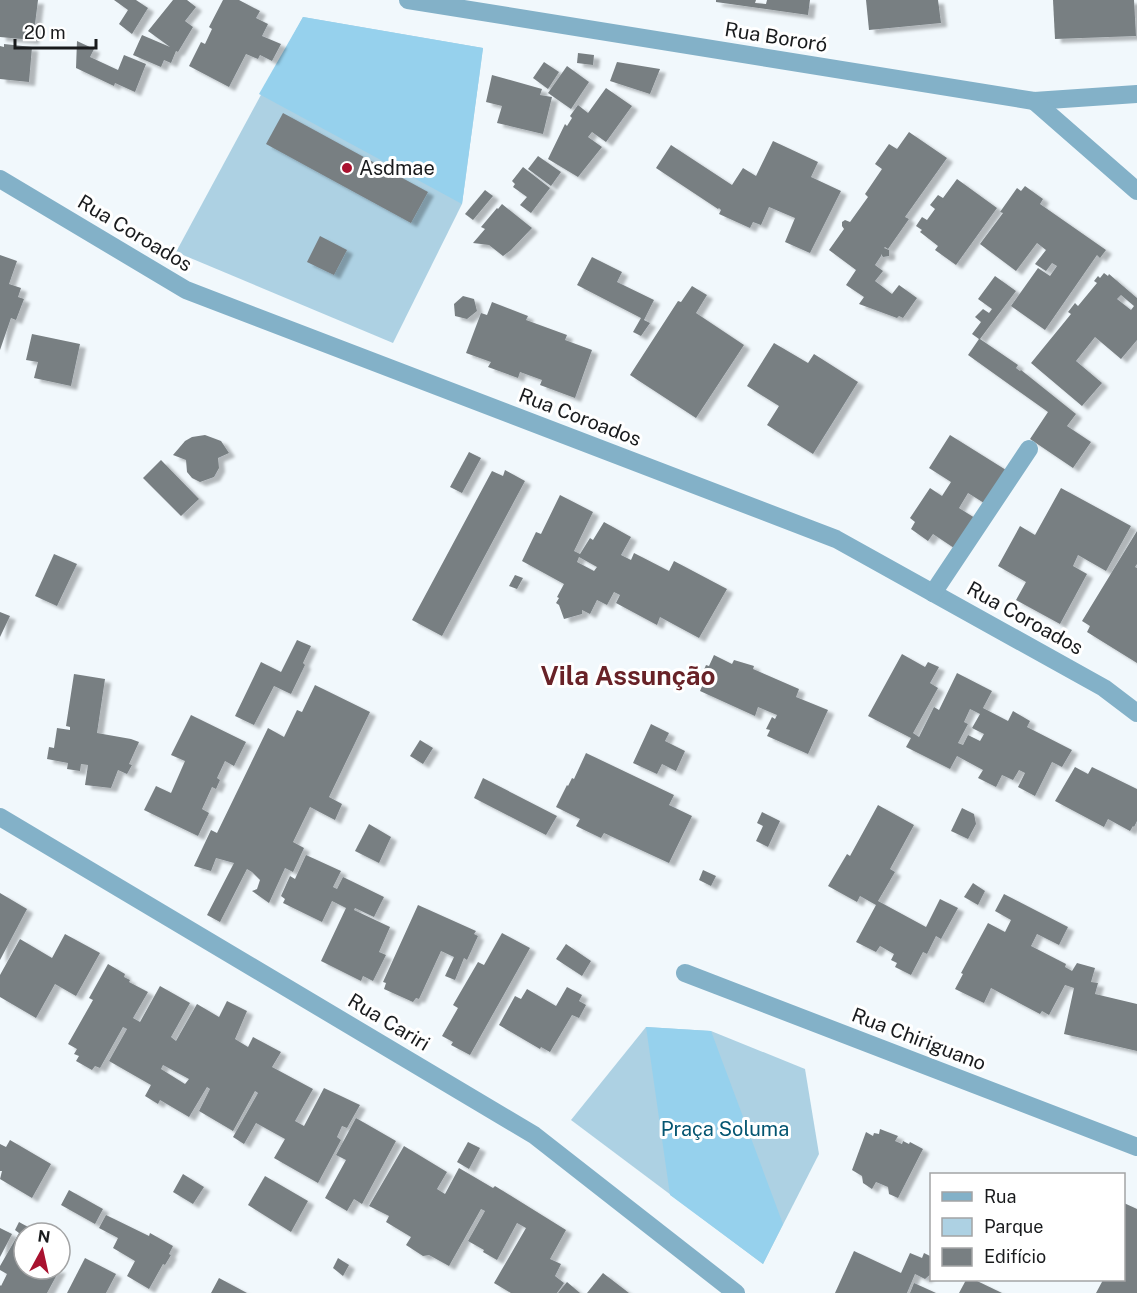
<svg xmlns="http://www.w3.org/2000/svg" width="1137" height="1293" viewBox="0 0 1137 1293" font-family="'Public Sans',sans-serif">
	<defs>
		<filter id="shadow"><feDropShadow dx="6" dy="4" stdDeviation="1.5" flood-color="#0004"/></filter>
	</defs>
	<rect width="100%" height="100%" fill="#f1f8fc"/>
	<g fill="#add1e3">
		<polygon points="303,17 483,48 462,204 393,343 176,252"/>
		<polygon points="646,1027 711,1031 805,1069 819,1154 763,1264 571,1120"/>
	</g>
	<g fill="#96d1ed">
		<polygon points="303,17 483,48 462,204 259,94"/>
		<polygon points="646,1027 711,1031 783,1224 763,1264 670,1195"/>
	</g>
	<g fill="#787f82" fill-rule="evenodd" filter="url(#shadow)">
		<polygon points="0,0 38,0 33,40 0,37"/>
		<polygon points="114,0 136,0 148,8 132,34 119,24 128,10"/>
		<polygon points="173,0 187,0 196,7 185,21 193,27 178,52 176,51 171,63 164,60 161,67 133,55 142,35 170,47 148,31"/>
		<polygon points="223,0 239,0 260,11 256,18 268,24 262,36 281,44 272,61 260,55 258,59 246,54 229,87 189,66 201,42 205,44 212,29 209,27"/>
		<polygon points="716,0 756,0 755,3 766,4 767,0 810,0 808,15 716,2"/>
		<polygon points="866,0 938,0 941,23 869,30"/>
		<polygon points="1053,0 1134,0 1136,36 1055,39"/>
		<polygon points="77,41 94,49 90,57 118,70 124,55 146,64 135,92 115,83 114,86 76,68"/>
		<polygon points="4,44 32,47 29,82 0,79 0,46 4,47"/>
		<polygon points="578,53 594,55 593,65 577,63"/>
		<polygon points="544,62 559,72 548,89 533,78"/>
		<polygon points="617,62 660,69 650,94 610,81"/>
		<polygon points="567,66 589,82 571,109 548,93"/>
		<polygon points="492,75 542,89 540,95 552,97 543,134 497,123 502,106 486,102"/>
		<polygon points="606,88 632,106 606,142 592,132 588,137 602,147 578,177 548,159 565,124 567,126 572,118 570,116 578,105 588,113"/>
		<polygon points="283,113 428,192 411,223 266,144"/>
		<polygon points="909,132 947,158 905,217 909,219 888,249 885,247 884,248 889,250 889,256 883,257 881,254 881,256 875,265 883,271 875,281 892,294 899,285 917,298 903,318 899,316 897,318 859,304 864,297 846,285 856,270 829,250 844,229 842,226 842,222 845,220 850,222 868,197 865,194 882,169 875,164 889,144 897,149"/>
		<polygon points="773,141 818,162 811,177 841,191 810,253 785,242 795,218 769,207 761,225 753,222 750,228 719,214 721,210 719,208 718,209 656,168 671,145 732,185 743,168 756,176"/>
		<polygon points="538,156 561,172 551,186 528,169"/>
		<polygon points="523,167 550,188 531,213 520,205 527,197 513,187 515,184 512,181"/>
		<polygon points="957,179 997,208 956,265 935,250 938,246 920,232 922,230 916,226 922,217 927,220 935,209 930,205 938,195 943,198"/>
		<polygon points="1025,186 1043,199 1040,204 1106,250 1100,258 1097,255 1045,330 1011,306 1038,268 1050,276 1057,266 1052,263 1046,271 1035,264 1046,250 1037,243 1016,271 980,244 1003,213 1000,212 1017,188 1021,191"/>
		<polygon points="485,190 493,196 473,220 465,214"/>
		<polygon points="502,204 532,228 511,250 503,256 489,245 473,243 485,229 481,227 497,208 498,209"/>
		<polygon points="320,236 347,250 334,275 307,262"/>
		<polygon points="0,255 17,261 9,284 21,288 18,297 24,299 16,320 11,318 0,350"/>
		<polygon points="592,257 622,272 617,282 654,300 644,320 650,323 641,336 633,332 641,318 577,285"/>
		<path d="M 1104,273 L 1108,276 L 1109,274 L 1137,298 L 1137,340 L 1121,359 L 1095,337 L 1076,361 L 1102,383 L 1082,406 L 1031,363 L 1071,314 L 1068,312 L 1075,303 L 1078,306 L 1097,283 L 1094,281 L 1098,276 L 1100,278 ZM 1121,295 L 1134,306 L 1131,310 L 1117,299 Z"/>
		<polygon points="995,276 1016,291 980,339 1018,365 1016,368 1020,371 1021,370 1076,414 1067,426 1091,442 1073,468 1030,439 1048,412 968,355 979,339 972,334 981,322 975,317 983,309 989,313 992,309 978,299"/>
		<polygon points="692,286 707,295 696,313 744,345 696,418 630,375 678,301 681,302"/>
		<polygon points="463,296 474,299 477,311 467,319 455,316 454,304"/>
		<polygon points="492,302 528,316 526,320 567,335 565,340 592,350 575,398 540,385 542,380 520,372 518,378 488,367 491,362 466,353 481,313 487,315"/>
		<polygon points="32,334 80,344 71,386 34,378 38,362 26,360"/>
		<polygon points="774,343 808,363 814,354 858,382 813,454 767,425 779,406 747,386"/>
		<polygon points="205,435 221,441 229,453 218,458 219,468 214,477 200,482 192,478 187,472 186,460 173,455 185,441 192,437"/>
		<polygon points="950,435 1006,470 984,503 968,493 959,508 975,518 954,548 933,534 928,541 911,529 915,522 910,518 930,488 942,496 951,482 929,468"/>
		<polygon points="469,452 481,458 462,493 450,487"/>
		<polygon points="161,460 199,499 181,516 143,478"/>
		<polygon points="505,470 525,481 442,636 412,620 492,471 503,476"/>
		<polygon points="1061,488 1131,526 1106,571 1078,555 1073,566 1087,574 1060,624 1016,600 1026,582 998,566 1020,526 1035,535"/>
		<path d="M 560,495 L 593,512 L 574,551 L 580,554 L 590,538 L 593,540 L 604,522 L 631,537 L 621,555 L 631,560 L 634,553 L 669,571 L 674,561 L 727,589 L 699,638 L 660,617 L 657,625 L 616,603 L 620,595 L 614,592 L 607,605 L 597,600 L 590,614 L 582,610 L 582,614 L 564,619 L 559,605 L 556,603 L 559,598 L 557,597 L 564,584 L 522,561 L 536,532 L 541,534 ZM 579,557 L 597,567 L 594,571 L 577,562 Z"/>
		<polygon points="1137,531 1137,564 1135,567 1137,568 1137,663 1087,632 1090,626 1082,621"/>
		<polygon points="54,554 77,564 57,606 35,596"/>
		<polygon points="515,575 523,578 517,589 509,586"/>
		<polygon points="0,612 10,616 0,637"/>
		<polygon points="297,640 311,646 303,663 305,665 291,694 274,686 254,725 235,716 261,662 281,672"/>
		<path d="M 902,654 L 925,667 L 928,662 L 939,667 L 930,683 L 938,688 L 913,733 L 919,737 L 934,707 L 939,710 L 957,673 L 992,691 L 983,708 L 1008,721 L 1013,711 L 1030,721 L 1027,727 L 1072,750 L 1062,767 L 1052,762 L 1035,796 L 1018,787 L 1025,773 L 1019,770 L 1013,780 L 1002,775 L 996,787 L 978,778 L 983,770 L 957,756 L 950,769 L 906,747 L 911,738 L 868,716 ZM 970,709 L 980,714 L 972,728 L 984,734 L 980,741 L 968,735 L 963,745 L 958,743 L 968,724 L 964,722 Z"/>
		<polygon points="714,655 732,664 734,660 754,666 753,669 799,689 796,697 828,710 808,754 767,736 770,730 766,729 772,717 775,719 777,715 758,707 755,716 700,691 707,674 703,672 706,665 709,666"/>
		<polygon points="74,674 105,679 97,733 131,739 139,742 129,764 132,765 127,774 118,770 111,788 85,785 88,765 81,764 80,771 67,769 68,763 47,759 49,747 54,748 57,728 70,730 70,727 66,726"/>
		<polygon points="315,685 370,712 329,797 342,804 335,820 310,807 293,842 304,848 293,872 285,868 269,903 252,891 257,889 260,880 252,872 247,869 220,922 207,915 234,863 216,858 211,871 194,866 211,830 217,833 268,728 284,737 297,710 302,712"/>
		<polygon points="191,715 246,742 234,766 225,761 217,778 220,780 216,789 212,787 202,809 209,813 198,836 144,810 156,786 171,793 185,761 171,755"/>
		<polygon points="651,724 669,733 665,741 685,751 676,771 662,764 657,774 633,763"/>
		<polygon points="420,740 433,748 423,764 410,756"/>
		<polygon points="586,753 674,795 669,805 692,816 669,863 604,833 601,838 576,826 580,819 556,807 567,785 568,786 572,778 574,779"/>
		<polygon points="1075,767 1088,774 1092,767 1137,789 1137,821 1134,827 1133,826 1130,831 1108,819 1104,827 1055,801"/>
		<polygon points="483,778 557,816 546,835 474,798"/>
		<polygon points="878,805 914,825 890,869 895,872 878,901 926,927 940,899 958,908 941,939 936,936 927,954 923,952 911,975 895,967 897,963 891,960 894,954 880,946 876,952 856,942 876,905 860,896 857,902 828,886 847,854 850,856"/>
		<polygon points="962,808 974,814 976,824 968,839 951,831"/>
		<polygon points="762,812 780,821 768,847 756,841 763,826 757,823"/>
		<polygon points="369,824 391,837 379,863 355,851"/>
		<polygon points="306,855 341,871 333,887 337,889 343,877 384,897 374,917 355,908 354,910 390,927 379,952 386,955 373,981 363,976 361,981 321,961 346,908 332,901 322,922 283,903 285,899 281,896 290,876 295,879"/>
		<polygon points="703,870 716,876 711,886 699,880"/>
		<polygon points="973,883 985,891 978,905 964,897"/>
		<polygon points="0,893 27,909 0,960"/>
		<polygon points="1004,894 1068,927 1059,945 1037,934 1031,946 1066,964 1065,967 1072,971 1077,963 1095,968 1091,982 1098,983 1095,994 1137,1004 1137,1051 1064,1034 1074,988 1065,985 1049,1015 1042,1011 1040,1014 991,988 984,1003 955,989 963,974 961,973 988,923 1005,932 1011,920 995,911"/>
		<polygon points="418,905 476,931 474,934 478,936 467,960 464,958 455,980 445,976 454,957 441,951 419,999 416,998 413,1002 384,989 386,983 383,982"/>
		<polygon points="502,933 530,948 470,1055 451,1045 453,1042 442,1036 458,1008 453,1005 478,962 484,965"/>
		<polygon points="65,934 100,953 76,996 55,984 36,1018 0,997 0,975 20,939 52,958"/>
		<polygon points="566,944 591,961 582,976 556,959"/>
		<path d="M 108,964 L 125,974 L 124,977 L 130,980 L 129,982 L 148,992 L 133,1018 L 140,1022 L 160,986 L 190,1003 L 171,1037 L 176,1041 L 197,1004 L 219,1017 L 227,1001 L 247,1011 L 235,1039 L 248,1047 L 253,1037 L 281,1052 L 272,1067 L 313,1089 L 295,1121 L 304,1126 L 324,1088 L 360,1105 L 347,1128 L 342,1126 L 337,1137 L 341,1140 L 318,1183 L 274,1158 L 285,1139 L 256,1123 L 244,1144 L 233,1137 L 258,1093 L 255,1091 L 233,1131 L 199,1111 L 210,1089 L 207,1087 L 189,1117 L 160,1100 L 158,1104 L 145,1096 L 151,1085 L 109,1061 L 127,1029 L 123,1027 L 100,1068 L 95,1066 L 92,1070 L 76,1061 L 79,1056 L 74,1054 L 77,1049 L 68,1044 L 93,1000 L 89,998 ZM 163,1065 L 189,1079 L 185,1084 L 161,1069 Z"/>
		<polygon points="567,987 582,995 579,1001 586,1005 579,1018 572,1015 550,1052 541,1047 540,1049 499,1025 515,996 521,999 527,989 556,1006"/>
		<polygon points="356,1118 396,1141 362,1204 354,1199 347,1211 325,1198 346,1160 336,1155"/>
		<polygon points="880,1129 898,1136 895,1141 902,1144 903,1141 909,1144 910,1142 923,1149 898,1198 889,1194 888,1187 876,1182 872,1189 863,1183 862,1176 852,1170 866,1132 873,1136 874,1133 879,1134"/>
		<polygon points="10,1140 51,1164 32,1198 0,1179 2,1171 0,1171 0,1144 6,1147"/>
		<polygon points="468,1142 480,1148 469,1169 457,1162"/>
		<polygon points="404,1146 447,1172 437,1189 445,1194 459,1168 493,1188 495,1186 566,1230 550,1259 561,1264 555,1276 564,1283 557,1293 511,1293 494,1283 526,1228 517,1223 497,1260 483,1252 484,1250 468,1241 485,1211 481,1209 449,1266 429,1255 423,1256 406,1245 411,1237 386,1222 389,1216 369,1206"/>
		<polygon points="183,1174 204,1187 193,1204 173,1192"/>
		<polygon points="265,1176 308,1201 291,1232 248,1205"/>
		<polygon points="69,1190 103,1209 95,1224 61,1205"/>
		<polygon points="1124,1203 1137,1209 1137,1293 1096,1293 1103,1280 1124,1280"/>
		<polygon points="106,1215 149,1236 150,1233 173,1246 169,1254 171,1255 165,1265 163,1264 149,1289 127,1276 135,1261 113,1248 118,1238 99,1228"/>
		<polygon points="19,1222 39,1233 24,1233 24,1269 60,1269 47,1293 0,1293 0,1285 1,1286 7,1274 0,1270 0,1266 19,1233 15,1230"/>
		<polygon points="0,1228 12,1234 0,1257"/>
		<polygon points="854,1251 901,1273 910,1253 922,1258 924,1253 932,1257 932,1273 925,1279 915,1274 907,1293 835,1293"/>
		<polygon points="85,1258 116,1274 106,1293 67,1293"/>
		<polygon points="338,1258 349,1265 343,1276 333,1268"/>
		<polygon points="603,1273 629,1293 587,1293"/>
		<polygon points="219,1278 247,1293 211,1293"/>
		<polygon points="966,1280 975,1280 1002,1293 959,1293"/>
		<polygon points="567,1282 580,1293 558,1293"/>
		<polygon points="914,1283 936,1293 910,1293"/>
	</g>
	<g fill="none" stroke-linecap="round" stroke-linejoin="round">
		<g stroke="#83b1c8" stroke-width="18">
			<polyline points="408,0 1034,101 1137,94"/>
			<polyline points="1034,101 1137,191"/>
			<polyline points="0,179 186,290 836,539 1104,688 1137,713"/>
			<polyline points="933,593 1029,449"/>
			<polyline points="0,817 534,1135 736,1293"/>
			<polyline points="685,973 1137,1147"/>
		</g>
	</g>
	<circle fill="#a9122f" stroke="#fff" stroke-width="2" cx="347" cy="168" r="6"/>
	<g text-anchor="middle" stroke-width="6" stroke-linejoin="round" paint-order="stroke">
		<g font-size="20" fill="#191b1d" stroke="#fff">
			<text transform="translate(776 37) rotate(9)" y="7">Rua Bororó</text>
			<text transform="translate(135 233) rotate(31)" y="7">Rua Coroados</text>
			<text transform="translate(580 417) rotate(21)" y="7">Rua Coroados</text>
			<text transform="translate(1025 618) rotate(29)" y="7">Rua Coroados</text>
			<text transform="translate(389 1022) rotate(31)" y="7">Rua Cariri</text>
			<text transform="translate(919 1039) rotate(21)" y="7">Rua Chiriguano</text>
		</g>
		<g font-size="20" fill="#191b1d" stroke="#fff" text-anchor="start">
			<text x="359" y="175">Asdmae</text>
		</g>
		<g font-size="20" fill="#045571" stroke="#fff">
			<text x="725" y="1136">Praça Soluma</text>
		</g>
		<g font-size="26" font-weight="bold" fill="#682227" stroke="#fff">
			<text x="628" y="685">Vila Assunção</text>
		</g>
	</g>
	<rect x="930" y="1173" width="195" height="108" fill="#ffffff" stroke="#a3a4a5" stroke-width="1.5"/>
	<rect x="942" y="1192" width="30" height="9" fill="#83b1c8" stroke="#a3a4a5" stroke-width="1.5"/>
	<text x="984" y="1203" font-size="18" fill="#191b1d">Rua</text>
	<rect x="942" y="1218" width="30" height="18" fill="#add1e3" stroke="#a3a4a5" stroke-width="1.5"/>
	<text x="984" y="1233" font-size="18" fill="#191b1d">Parque</text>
	<rect x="942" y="1248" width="30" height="18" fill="#787f82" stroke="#a3a4a5" stroke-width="1.5"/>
	<text x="984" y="1263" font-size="18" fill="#191b1d">Edifício</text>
	<g transform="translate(42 1251) rotate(8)"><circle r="28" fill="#ffffff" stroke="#a3a4a5" stroke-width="1.5"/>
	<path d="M0-4.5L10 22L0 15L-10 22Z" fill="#a9122f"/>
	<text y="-9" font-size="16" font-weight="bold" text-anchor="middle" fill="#191b1d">N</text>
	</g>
	<path d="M15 39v9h81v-9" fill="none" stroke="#191b1d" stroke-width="3"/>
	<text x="24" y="39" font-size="18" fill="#191b1d" stroke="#ffffff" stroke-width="4.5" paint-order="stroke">20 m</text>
</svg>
